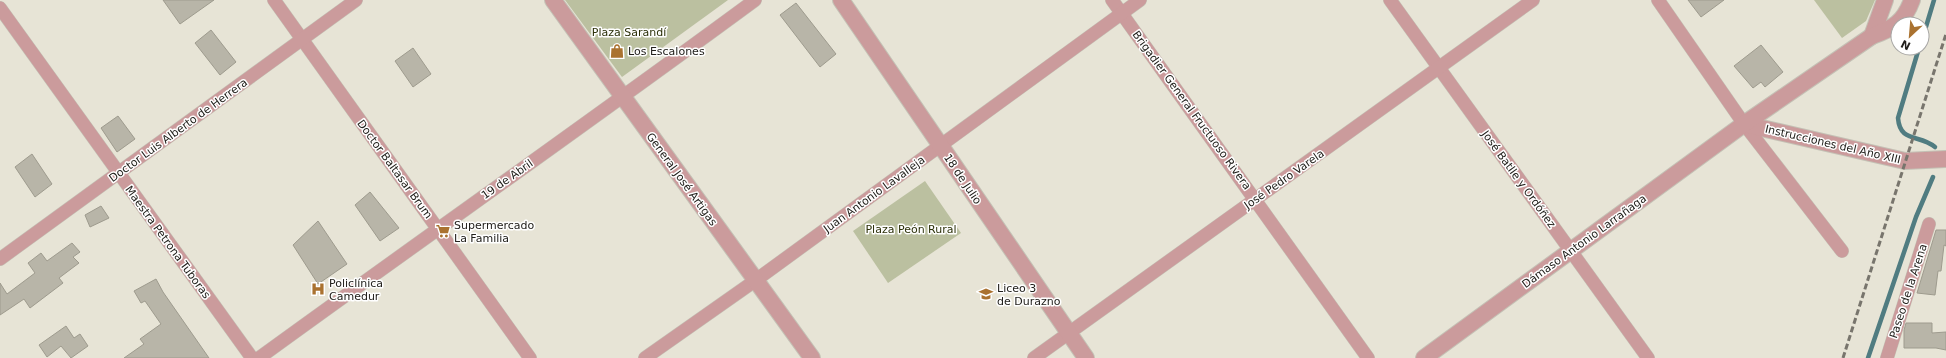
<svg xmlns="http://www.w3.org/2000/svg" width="1946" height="358" viewBox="0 0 1946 358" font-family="'DejaVu Sans',sans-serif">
	<rect width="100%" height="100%" fill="#e7e4d6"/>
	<g fill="#bbc0a0">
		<polygon points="565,0 728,0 622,77"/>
		<polygon points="1814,0 1875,0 1866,21 1842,38"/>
		<polygon points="925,181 961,233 888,283 853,231"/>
	</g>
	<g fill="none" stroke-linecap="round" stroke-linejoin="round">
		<g stroke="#507c81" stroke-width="4.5">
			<polyline points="1922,40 1934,0"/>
			<path d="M 1919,48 L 1898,118 C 1900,143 1919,134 1935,147"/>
			<polyline points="1868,358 1916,217 1933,177"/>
		</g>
	</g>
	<g fill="#b8b5a8" stroke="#9e9b8e">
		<polygon points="163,0 214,0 180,24"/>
		<polygon points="1688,0 1724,0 1701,17"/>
		<polygon points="796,3 836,54 820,67 780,15"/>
		<polygon points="211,30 236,62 220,75 195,43"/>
		<polygon points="1761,45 1783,72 1765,87 1761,82 1753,88 1734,66"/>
		<polygon points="413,48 431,74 413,87 395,61"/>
		<polygon points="118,116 135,139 117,152 101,128"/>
		<polygon points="32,154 52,184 35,197 15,167"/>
		<polygon points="370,192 399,228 380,241 355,205"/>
		<polygon points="101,206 109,218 90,227 85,215"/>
		<polygon points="318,221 347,264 318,284 293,245"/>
		<polygon points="1936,230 1946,230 1946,246 1944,245 1941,271 1938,271 1935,295 1917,293"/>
		<polygon points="72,243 80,252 73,257 79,263 59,278 63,283 30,308 24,299 0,315 0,283 7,294 35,273 28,263 41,253 47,261"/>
		<polygon points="156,279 163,292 209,358 124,358 144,344 140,339 161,324 145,301 141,303 134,291"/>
		<polygon points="1906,323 1932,323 1932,333 1946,332 1946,350 1936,348 1904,348 1904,330"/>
		<polygon points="66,326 74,338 80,334 88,346 71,358 61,346 47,357 39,345"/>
	</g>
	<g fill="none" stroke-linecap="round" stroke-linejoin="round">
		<defs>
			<g id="minor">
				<polyline points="274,0 530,358"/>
				<polyline points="1112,0 1368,358"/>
				<polyline points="1390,0 1648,358"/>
				<polyline points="1658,0 1744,124 1842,251"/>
				<polyline points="0,8 252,358"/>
				<polyline points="0,259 356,0"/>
				<path d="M 259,358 C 424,238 591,121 755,0"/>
				<polyline points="645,358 756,280 1140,0"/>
				<polyline points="1034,358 1533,0"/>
				<polyline points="1887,358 1929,224"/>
			</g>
			<g id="tertiary">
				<polyline points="553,0 812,358"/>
				<polyline points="841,0 1086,358"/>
				<polyline points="1872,36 1885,0"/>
				<polyline points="1744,124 1905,161 1946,159"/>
				<path d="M 1424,358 L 1744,124 L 1872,36 C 1894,28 1904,22 1912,0"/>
			</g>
		</defs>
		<use href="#minor" stroke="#c4c1b5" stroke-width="14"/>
		<use href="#tertiary" stroke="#c4c1b5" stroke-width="18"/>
		<use href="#minor" stroke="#cb9b9c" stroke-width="13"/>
		<use href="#tertiary" stroke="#cb9b9c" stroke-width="16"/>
		<polyline stroke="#78756d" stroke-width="3" stroke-dasharray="6 3" stroke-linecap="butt" points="1843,358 1946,34"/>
	</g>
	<defs>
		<symbol id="shop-bare" viewBox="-9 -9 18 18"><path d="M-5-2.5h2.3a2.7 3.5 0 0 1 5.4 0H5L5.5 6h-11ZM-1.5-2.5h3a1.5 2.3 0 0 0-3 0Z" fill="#aa7230" stroke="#fff" stroke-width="2.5" paint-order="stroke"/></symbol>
		<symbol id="supermarket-bare" viewBox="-9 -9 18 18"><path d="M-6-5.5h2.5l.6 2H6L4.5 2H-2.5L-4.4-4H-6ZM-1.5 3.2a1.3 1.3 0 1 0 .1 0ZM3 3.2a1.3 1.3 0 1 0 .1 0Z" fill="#aa7230" stroke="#fff" stroke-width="2.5" paint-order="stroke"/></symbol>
		<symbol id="hospital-bare" viewBox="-9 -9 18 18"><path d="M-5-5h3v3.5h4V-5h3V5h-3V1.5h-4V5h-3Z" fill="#aa7230" stroke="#fff" stroke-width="2.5" paint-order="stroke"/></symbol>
		<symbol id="school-bare" viewBox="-9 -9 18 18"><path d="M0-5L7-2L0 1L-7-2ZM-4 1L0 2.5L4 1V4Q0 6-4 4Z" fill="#aa7230" stroke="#fff" stroke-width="2.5" paint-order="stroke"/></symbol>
	</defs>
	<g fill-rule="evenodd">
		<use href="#shop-bare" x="607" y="41" width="20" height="20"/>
		<use href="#supermarket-bare" x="433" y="221" width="20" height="20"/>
		<use href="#hospital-bare" x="308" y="279" width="20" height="20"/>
		<use href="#school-bare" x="976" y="284" width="20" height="20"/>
	</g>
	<g text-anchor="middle" stroke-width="3" stroke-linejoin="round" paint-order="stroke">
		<g font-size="11" fill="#2b3008" stroke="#fff">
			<text x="629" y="36">Plaza Sarandí</text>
			<text x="911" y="233">Plaza Peón Rural</text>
		</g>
		<g font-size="11" fill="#22201c" stroke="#fff" text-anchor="start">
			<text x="628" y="55">Los Escalones</text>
			<text x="454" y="229">Supermercado<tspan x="454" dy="13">La Familia</tspan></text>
			<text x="329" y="287">Policlínica<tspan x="329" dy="13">Camedur</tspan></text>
			<text x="997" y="292">Liceo 3<tspan x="997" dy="13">de Durazno</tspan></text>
		</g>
		<g font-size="11" fill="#22201c" stroke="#fff">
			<text transform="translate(1192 110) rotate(54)" y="4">Brigadier General Fructuoso Rivera</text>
			<text transform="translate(178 130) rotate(-36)" y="4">Doctor Luis Alberto de Herrera</text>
			<text transform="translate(1833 144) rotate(13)" y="4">Instrucciones del Año XIII</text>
			<text transform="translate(395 169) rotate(54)" y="4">Doctor Baltasar Brum</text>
			<text transform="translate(507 179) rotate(-35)" y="4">19 de Abril</text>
			<text transform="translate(682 179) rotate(54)" y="4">General José Artigas</text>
			<text transform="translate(963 179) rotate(56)" y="4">18 de Julio</text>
			<text transform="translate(1284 179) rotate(-35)" y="4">José Pedro Varela</text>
			<text transform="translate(1519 179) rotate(54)" y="4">José Batlle y Ordóñez</text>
			<text transform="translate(874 194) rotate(-36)" y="4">Juan Antonio Lavalleja</text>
			<text transform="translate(1584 241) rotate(-36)" y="4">Dámaso Antonio Larrañaga</text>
			<text transform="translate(168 242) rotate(54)" y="4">Maestra Petrona Tuboras</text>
			<text transform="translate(1908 291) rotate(-72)" y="4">Paseo de la Arena</text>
		</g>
	</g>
	<g transform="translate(1910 36) rotate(206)"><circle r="19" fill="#ffffff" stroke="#a7a6a4"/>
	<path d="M0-3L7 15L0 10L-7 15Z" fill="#aa7230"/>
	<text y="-6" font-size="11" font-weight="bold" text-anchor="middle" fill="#22201c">N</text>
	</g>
</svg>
